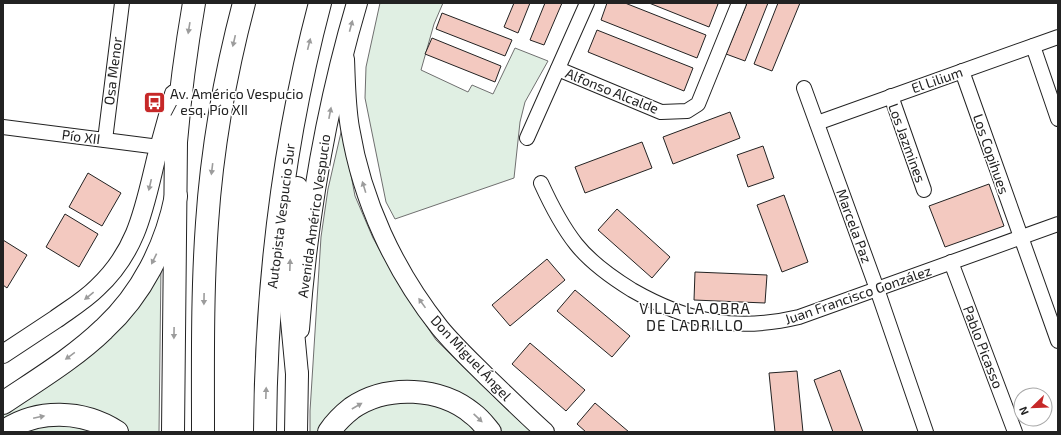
<svg xmlns="http://www.w3.org/2000/svg" width="1061" height="435" viewBox="0 0 1061 435" font-family="'Exo 2',sans-serif">
	<rect width="100%" height="100%" fill="#fff"/>
	<g fill="#e0efe3" stroke="#6f6f6f">
		<polygon points="380,3 443,3 434,24 421,70 468,92 472,85 493,94 515,48 548,61 525,102 520,122 514,178 395,219 386,202 365,98 366,67"/>
		<polygon points="342,128 355,196 373,238 398,283 436,340 517,419 533,432 310,432 310,411 321,237 328,189"/>
		<polygon points="161,266 159,432 3,432 3,412"/>
	</g>
	<g fill="#f3c9c0" stroke="#222">
		<polygon points="514,3 530,3 518,33 504,27"/>
		<polygon points="545,3 562,3 544,45 530,40"/>
		<polygon points="607,3 625,3 706,35 697,58 601,20"/>
		<polygon points="649,3 715,3 718,4 709,27"/>
		<polygon points="747,3 768,3 745,61 726,54"/>
		<polygon points="778,3 800,3 772,71 754,64"/>
		<polygon points="442,13 512,40 505,56 436,29"/>
		<polygon points="597,30 693,68 684,91 588,52"/>
		<polygon points="432,38 501,66 495,82 425,54"/>
		<polygon points="730,112 740,138 673,164 663,137"/>
		<polygon points="642,142 652,168 585,193 575,167"/>
		<polygon points="763,146 774,178 748,187 737,155"/>
		<polygon points="88,173 121,193 102,226 69,207"/>
		<polygon points="989,184 1004,226 945,247 929,206"/>
		<polygon points="784,195 808,262 782,272 757,205"/>
		<polygon points="617,209 670,257 652,278 598,230"/>
		<polygon points="65,214 98,234 79,267 46,247"/>
		<polygon points="3,240 27,255 7,288 3,285"/>
		<polygon points="547,259 565,280 510,326 492,305"/>
		<polygon points="695,272 767,275 765,303 694,300"/>
		<polygon points="575,290 630,336 612,357 557,311"/>
		<polygon points="530,343 585,390 566,411 512,364"/>
		<polygon points="840,370 863,432 833,432 814,380"/>
		<polygon points="797,371 803,432 775,432 769,373"/>
		<polygon points="595,403 629,432 586,432 577,424"/>
	</g>
	<g fill="none" stroke-linecap="round" stroke-linejoin="round">
		<defs>
			<g id="minor">
				<polyline points="1033,46 1058,119"/>
				<polyline points="558,69 661,112 687,111 698,104 739,3"/>
				<polyline points="962,71 1058,341"/>
				<polyline points="804,88 877,289 926,432"/>
				<polyline points="891,96 924,190"/>
				<polyline points="817,123 1058,37"/>
				<polyline points="3,127 159,147"/>
				<polyline points="527,138 587,3"/>
				<polyline points="105,140 122,3"/>
				<path d="M 541,183 C 551,205 561,225 576,244 C 591,263 611,277 632,290 C 688,322 736,332 799,317 L 1058,224"/>
				<polyline points="951,262 1015,432"/>
			</g>
			<g id="tertiary">
				<path d="M 345,59 C 346,82 346,105 350,128 C 362,201 394,270 440,328 C 454,345 470,360 486,376 C 506,395 525,414 545,432"/>
				<path d="M 3,354 C 21,342 38,331 56,319 C 70,309 85,300 97,288 C 137,251 144,209 156,159 C 162,137 168,116 174,94"/>
			</g>
			<path id="secondary" d="M 299,329 C 307,220 326,108 357,3"/>
			<g id="primary">
				<path d="M 173,432 L 176,142 C 180,95 186,49 194,3"/>
				<polyline points="296,432 297,374"/>
			</g>
			<g id="motorway">
				<polyline points="297,188 290,273 291,310 297,374"/>
				<path d="M 3,403 C 37,380 74,358 104,329 C 142,294 166,246 176,196"/>
				<path d="M 3,432 C 37,408 83,410 117,432"/>
				<path d="M 203,432 C 203,363 202,293 207,223 C 212,149 225,75 244,3"/>
				<path d="M 265,432 C 266,287 283,143 320,3"/>
				<path d="M 329,432 C 335,423 343,415 352,408 C 387,384 441,387 473,414 C 480,419 485,426 490,432"/>
			</g>
		</defs>
		<use href="#minor" stroke="#222" stroke-width="16"/>
		<use href="#tertiary" stroke="#222" stroke-width="20"/>
		<use href="#secondary" stroke="#222" stroke-width="22"/>
		<use href="#primary" stroke="#222" stroke-width="24"/>
		<use href="#motorway" stroke="#222" stroke-width="24"/>
		<use href="#minor" stroke="#fff" stroke-width="14"/>
		<use href="#tertiary" stroke="#fff" stroke-width="18"/>
		<use href="#secondary" stroke="#fff" stroke-width="20"/>
		<use href="#primary" stroke="#fff" stroke-width="22"/>
		<use href="#motorway" stroke="#fff" stroke-width="22"/>
	</g>
	<defs><path id="oneway-solid" d="M-6-.8H1V-3.2L6.5 0L1 3.2V.8H-6Z"/></defs>
	<g fill="#9c9c9c">
		<use href="#oneway-solid" transform="translate(351 26) rotate(-75)"/>
		<use href="#oneway-solid" transform="translate(189 28) rotate(99)"/>
		<use href="#oneway-solid" transform="translate(234 41) rotate(103)"/>
		<use href="#oneway-solid" transform="translate(309 44) rotate(-76)"/>
		<use href="#oneway-solid" transform="translate(330 113) rotate(-79)"/>
		<use href="#oneway-solid" transform="translate(212 169) rotate(97)"/>
		<use href="#oneway-solid" transform="translate(150 185) rotate(103)"/>
		<use href="#oneway-solid" transform="translate(364 187) rotate(-107)"/>
		<use href="#oneway-solid" transform="translate(154 259) rotate(116)"/>
		<use href="#oneway-solid" transform="translate(290 265) rotate(-88)"/>
		<use href="#oneway-solid" transform="translate(89 296) rotate(141)"/>
		<use href="#oneway-solid" transform="translate(204 299) rotate(91)"/>
		<use href="#oneway-solid" transform="translate(422 303) rotate(-125)"/>
		<use href="#oneway-solid" transform="translate(174 333) rotate(91)"/>
		<use href="#oneway-solid" transform="translate(70 356) rotate(144)"/>
		<use href="#oneway-solid" transform="translate(266 393) rotate(-88)"/>
		<use href="#oneway-solid" transform="translate(357 406) rotate(-30)"/>
		<use href="#oneway-solid" transform="translate(39 417) rotate(-12)"/>
		<use href="#oneway-solid" transform="translate(478 418) rotate(43)"/>
	</g>
	<defs>
		<symbol id="bus-square" viewBox="-11 -11 22 22"><rect x="-9" y="-9" width="18" height="18" rx="4" fill="#c62828" stroke="#fff"/><path d="M-5-6H5V4H4V6H2V4H-2V6H-4V4H-5ZM-3.5-4V0h7V-4ZM-3.5 1.2v1.5H-2V1.2ZM2 1.2v1.5H3.5V1.2Z" fill="#fff"/></symbol>
	</defs>
	<g fill-rule="evenodd">
		<use href="#bus-square" x="142" y="90" width="25" height="25"/>
	</g>
	<g text-anchor="middle" stroke-width="3" stroke-linejoin="round" paint-order="stroke">
		<g font-size="14" fill="#222" stroke="#fff">
			<text transform="translate(113 71) rotate(-83)" y="5">Osa Menor</text>
			<text transform="translate(937 80) rotate(-19)" y="5">El Lilium</text>
			<text transform="translate(612 91) rotate(22)" y="5">Alfonso Alcalde</text>
			<text transform="translate(81 137) rotate(7)" y="5">Pío XII</text>
			<text transform="translate(907 143) rotate(70)" y="5">Los Jazmines</text>
			<text transform="translate(991 154) rotate(71)" y="5">Los Copihues</text>
			<text transform="translate(281 216) rotate(-83)" y="5">Autopista Vespucio Sur</text>
			<text transform="translate(314 216) rotate(-82)" y="5">Avenida Américo Vespucio</text>
			<text transform="translate(854 226) rotate(70)" y="5">Marcela Paz</text>
			<text transform="translate(858 295) rotate(-19)" y="5">Juan Francisco González</text>
			<text transform="translate(983 347) rotate(69)" y="5">Pablo Picasso</text>
			<text transform="translate(471 358) rotate(47)" y="5">Don Miguel Ángel</text>
		</g>
		<g font-size="14" fill="#222" stroke="#fff" text-anchor="start">
			<text x="170" y="99">Av. Américo Vespucio<tspan x="170" dy="16">/ esq. Pío XII</tspan></text>
		</g>
		<g font-size="15" letter-spacing="1" fill="#222" stroke="#fff">
			<text x="695" y="314">VILLA LA OBRA<tspan x="695" dy="17">DE LADRILLO</tspan></text>
		</g>
	</g>
	<rect width="1061" height="435" fill="none" stroke="#222222" stroke-width="8"/>
	<g transform="translate(1033 407) rotate(247)"><circle r="19" fill="#ffffff" stroke="#a7a7a7"/>
	<path d="M0-3L7 15L0 10L-7 15Z" fill="#c62828"/>
	<text y="-6" font-size="11" font-weight="bold" text-anchor="middle" fill="#222222">N</text>
	</g>
</svg>
